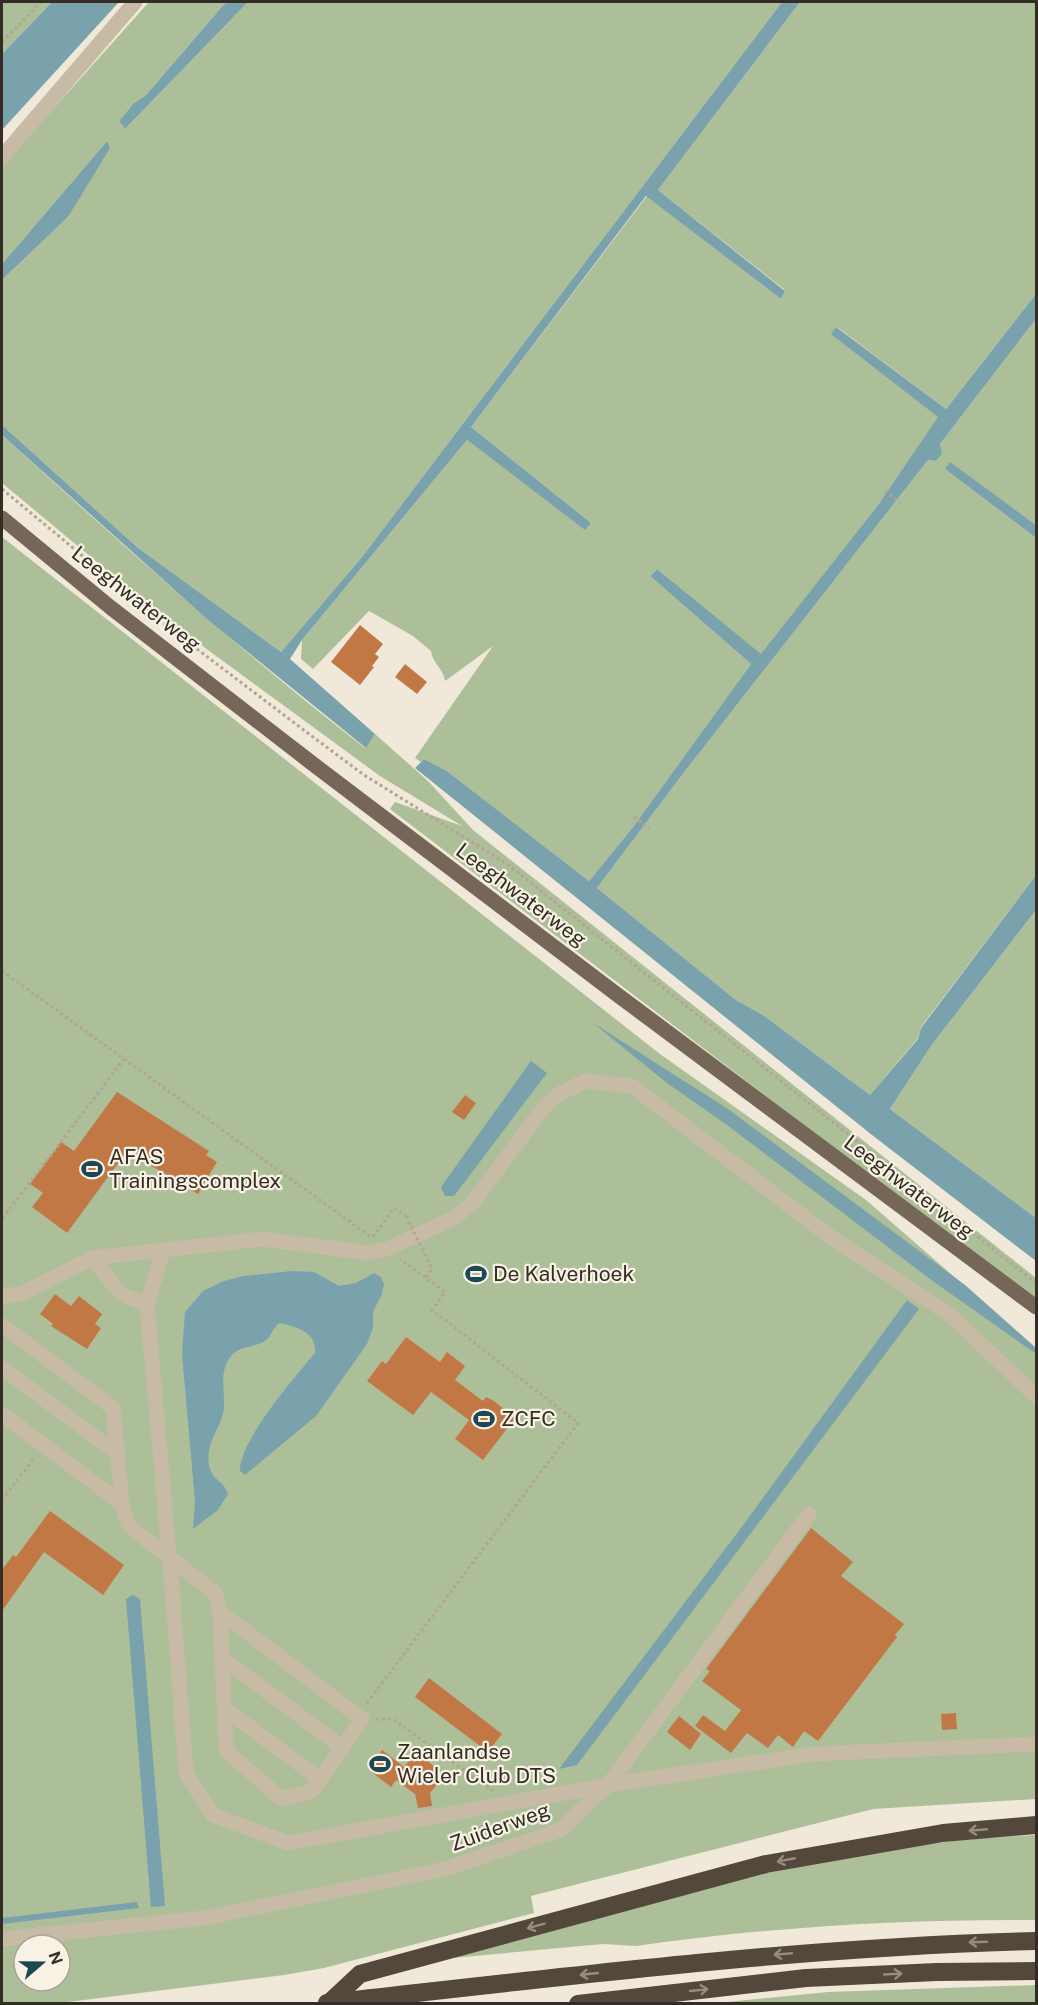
<svg xmlns="http://www.w3.org/2000/svg" width="1038" height="2005" viewBox="0 0 1038 2005" font-family="'Public Sans',sans-serif">
	<rect width="100%" height="100%" fill="#f0e9d9"/>
	<g fill="#acbf99" fill-rule="evenodd">
		<polygon points="2,2 52,2 2,54"/>
		<polygon points="149,2 226,2 146,95 133,104 119,121 125,129 248,2 782,2 362,557 281,652 137,547 2,425 2,280 68,217 107,141 2,264 2,166"/>
		<path d="M 800,2 L 1036,2 L 1036,294 L 946,409 L 837,327 L 832,333 L 939,417 L 878,505 L 761,655 L 657,569 L 650,576 L 751,664 L 633,827 L 589,881 L 447,771 L 424,759 L 421,762 L 415,758 L 493,646 L 445,681 C 444,669 432,663 431,651 L 413,636 L 369,611 L 313,669 L 301,659 L 302,640 L 467,440 L 585,529 L 591,523 L 471,427 L 647,196 L 781,299 L 785,290 L 658,190 Z"/>
		<polygon points="1036,319 1036,525 950,463 945,469 1036,538 1036,875 921,1027 918,1038 870,1095 763,1015 736,1000 597,888 679,779 928,460 936,461 941,454 940,444"/>
		<path d="M 2,435 C 120,543 239,650 365,748 L 375,734 L 428,781 L 473,830 L 1036,1278 L 1036,1302 L 390,809 L 395,802 L 462,826 L 380,776 L 163,617 L 2,483 Z"/>
		<path d="M 2,537 L 660,1054 L 866,1200 L 1036,1348 L 1036,1799 L 873,1809 L 531,1896 L 534,1913 L 324,1968 L 284,1975 L 60,2003 L 2,2003 ZM 24,1945 L 60,1945 L 60,1981 L 24,1981 Z"/>
		<polygon points="1036,910 1036,1218 890,1109 931,1046"/>
		<path d="M 1036,1835 L 1036,1920 C 903,1919 769,1927 636,1946 L 603,1944 L 442,1959 C 637,1906 833,1843 1036,1835 Z"/>
		<polygon points="1036,1985 1036,2003 717,2003 828,1992"/>
	</g>
	<g fill="#79a2ac">
		<polygon points="52,2 119,2 2,130 2,54"/>
		<polygon points="226,2 248,2 125,129 119,121 133,104 146,95"/>
		<polygon points="782,2 800,2 658,190 785,291 781,299 646,196 471,427 591,523 585,530 467,440 302,640 290,659 375,734 366,748 207,619 2,435 2,425 137,547 281,652 362,557"/>
		<polygon points="107,141 110,148 68,217 2,280 2,264"/>
		<polygon points="1036,294 1036,319 940,444 942,454 936,461 928,460 679,779 597,888 736,1000 763,1015 870,1095 918,1039 921,1028 1036,875 1036,910 931,1046 890,1109 1036,1218 1036,1261 872,1135 415,768 424,759 447,771 589,881 633,827 751,664 650,576 657,569 761,654 878,505 938,417 831,334 836,327 946,409"/>
		<polygon points="950,462 1036,525 1036,538 945,469"/>
		<polygon points="593,1023 728,1109 965,1285 1036,1348 1036,1354 930,1279 727,1125 667,1083"/>
		<polygon points="531,1061 547,1073 454,1196 445,1196 441,1187"/>
		<path d="M 292,1271 L 314,1272 L 339,1286 L 356,1283 L 374,1273 L 381,1277 L 384,1284 L 382,1294 L 373,1312 L 373,1328 L 367,1344 L 316,1416 L 245,1475 L 240,1471 C 239,1441 295,1377 315,1353 C 317,1332 297,1327 279,1323 C 272,1329 270,1340 261,1343 C 250,1348 237,1346 229,1359 C 219,1375 225,1390 224,1408 C 222,1428 203,1444 210,1469 C 214,1481 224,1481 228,1494 L 218,1510 L 193,1529 L 195,1501 L 182,1354 L 185,1312 L 203,1291 L 224,1281 L 244,1276 Z"/>
		<polygon points="907,1300 919,1309 577,1765 559,1769 744,1524"/>
		<polygon points="133,1595 140,1599 165,1906 151,1907 126,1599"/>
		<polygon points="137,1902 139,1908 2,1924 2,1918"/>
	</g>
	<g fill="#c27845">
		<polygon points="360,625 383,644 375,654 379,657 372,666 374,667 360,685 331,662"/>
		<polygon points="405,664 427,682 417,694 395,677"/>
		<polygon points="117,1092 209,1151 206,1155 217,1162 198,1194 127,1151 67,1233 32,1207 43,1193 30,1184 61,1142 74,1151"/>
		<polygon points="465,1095 476,1103 464,1120 452,1112"/>
		<polygon points="55,1294 71,1306 79,1296 102,1314 95,1324 101,1328 87,1349 51,1326 53,1324 40,1314"/>
		<polygon points="406,1337 440,1362 447,1352 465,1366 455,1380 483,1401 486,1397 494,1401 515,1418 483,1460 455,1439 469,1420 431,1392 413,1415 367,1381 382,1361 386,1364"/>
		<polygon points="50,1511 124,1565 103,1595 44,1552 2,1611 2,1570 13,1555 16,1557"/>
		<polygon points="811,1528 853,1562 841,1576 904,1624 895,1635 897,1637 818,1741 804,1731 793,1747 778,1735 768,1748 747,1733 731,1753 695,1726 703,1715 725,1731 741,1710 702,1681 710,1671 706,1669"/>
		<polygon points="429,1678 502,1734 488,1752 415,1697"/>
		<polygon points="956,1713 957,1729 942,1730 941,1714"/>
		<polygon points="679,1716 701,1734 690,1750 667,1732"/>
		<polygon points="382,1750 404,1767 416,1752 436,1768 438,1783 430,1793 432,1806 418,1808 415,1794 396,1780 391,1787 368,1769"/>
	</g>
	<g fill="none" stroke-linecap="round" stroke-linejoin="round">
		<g stroke="#b3a590" stroke-width="3" stroke-dasharray="3 3" stroke-linecap="butt">
			<polyline points="2,42 41,2"/>
			<polyline points="2,489 172,630 301,728 364,775 507,864 1036,1283"/>
			<polyline points="885,491 900,503"/>
			<polyline points="634,817 649,829"/>
			<polyline points="2,971 124,1059 2,1219"/>
			<polyline points="124,1059 371,1237"/>
			<polyline points="373,1237 394,1208 406,1216"/>
			<polyline points="426,1277 432,1269"/>
			<polyline points="2,1500 35,1457"/>
			<polyline points="367,1703 578,1423 432,1310 445,1292 400,1259"/>
			<polyline points="376,1719 393,1719 493,1791"/>
		</g>
		<g stroke="#c8bba5" stroke-width="15">
			<polyline points="2,157 135,2"/>
			<polyline points="163,1252 147,1304 167,1531"/>
			<polyline points="92,1258 121,1294 147,1304"/>
			<polyline points="2,1296 21,1294 92,1258 263,1239 368,1253 387,1249 456,1217 474,1201 545,1106 557,1095 586,1081 632,1086 832,1238 949,1314 1036,1396"/>
			<polyline points="2,1325 113,1408 122,1504"/>
			<polyline points="2,1368 118,1454"/>
			<polyline points="2,1414 122,1504 129,1526 215,1593 220,1612 226,1751 282,1799 312,1791 362,1719 220,1612"/>
			<polyline points="172,1587 186,1773 213,1815 288,1843 608,1785 809,1514"/>
			<polyline points="222,1658 343,1748"/>
			<polyline points="225,1709 320,1779"/>
			<polyline points="2,1939 204,1918 445,1869 560,1830 608,1785 813,1754 1036,1744"/>
		</g>
		<polyline stroke="#756658" stroke-width="15" points="2,518 110,607 313,764 619,996 1036,1307"/>
		<g stroke="#54483d" stroke-width="18">
			<polyline points="330,2002 360,1974 766,1864 943,1833 1036,1825"/>
			<path d="M 327,2003 C 563,1977 799,1947 1036,1941"/>
			<polyline points="578,2004 806,1978 937,1972 1036,1971"/>
		</g>
		<polyline stroke="#b3a590" stroke-width="3" stroke-dasharray="3 3" stroke-linecap="butt" points="406,1216 432,1269"/>
		<polyline stroke="#c8bba5" stroke-width="15" points="167,1531 172,1587"/>
	</g>
	<defs><path id="oneway-shaft" d="M-6 0H5M1.5-3L5.5 0L1.5 3" fill="none" stroke-width="1.6" stroke-linecap="round" stroke-linejoin="round" transform="scale(1.5)"/></defs>
	<g stroke="#968c80">
		<use href="#oneway-shaft" transform="translate(978 1830) rotate(175)"/>
		<use href="#oneway-shaft" transform="translate(786 1860) rotate(169)"/>
		<use href="#oneway-shaft" transform="translate(536 1926) rotate(165)"/>
		<use href="#oneway-shaft" transform="translate(978 1942) rotate(178)"/>
		<use href="#oneway-shaft" transform="translate(783 1954) rotate(175)"/>
		<use href="#oneway-shaft" transform="translate(589 1974) rotate(174)"/>
		<use href="#oneway-shaft" transform="translate(893 1974) rotate(-3)"/>
		<use href="#oneway-shaft" transform="translate(699 1990) rotate(-6)"/>
	</g>
	<defs>
		<symbol id="stadium-bare" viewBox="-9 -9 18 18"><path d="M0-5a6.5 5 0 1 0 0 10a6.5 5 0 1 0 0-10ZM-3.5-1.8h7v3.6h-7Z" fill="#1d4754" stroke="#f8f2e5" stroke-width="2.5" paint-order="stroke"/></symbol>
	</defs>
	<g fill-rule="evenodd">
		<use href="#stadium-bare" x="77" y="1154" width="30" height="30"/>
		<use href="#stadium-bare" x="461" y="1259" width="30" height="30"/>
		<use href="#stadium-bare" x="469" y="1404" width="30" height="30"/>
		<use href="#stadium-bare" x="365" y="1749" width="30" height="30"/>
	</g>
	<g text-anchor="middle" stroke-width="4.5" stroke-linejoin="round" paint-order="stroke">
		<g font-size="21" fill="#342d26" stroke="#f8f2e5">
			<text transform="translate(136 599) rotate(38)" y="7">Leeghwaterweg</text>
			<text transform="translate(521 895) rotate(37)" y="7">Leeghwaterweg</text>
			<text transform="translate(909 1187) rotate(37)" y="7">Leeghwaterweg</text>
			<text transform="translate(500 1827) rotate(-20)" y="7">Zuiderweg</text>
		</g>
		<g font-size="21" fill="#342d26" stroke="#f8f2e5" text-anchor="start">
			<text x="109" y="1164">AFAS<tspan x="109" dy="24">Trainingscomplex</tspan></text>
			<text x="493" y="1281">De Kalverhoek</text>
			<text x="501" y="1426">ZCFC</text>
			<text x="397" y="1759">Zaanlandse<tspan x="397" dy="24">Wieler Club DTS</tspan></text>
		</g>
	</g>
	<rect width="1038" height="2005" fill="none" stroke="#342d26" stroke-width="6"/>
	<g transform="translate(42 1963) rotate(70)"><circle r="28" fill="#f8f2e5" stroke="#aaa399" stroke-width="1.5"/>
	<path d="M0-4.5L10 22L0 15L-10 22Z" fill="#1d4754"/>
	<text y="-9" font-size="16" font-weight="bold" text-anchor="middle" fill="#342d26">N</text>
	</g>
</svg>
